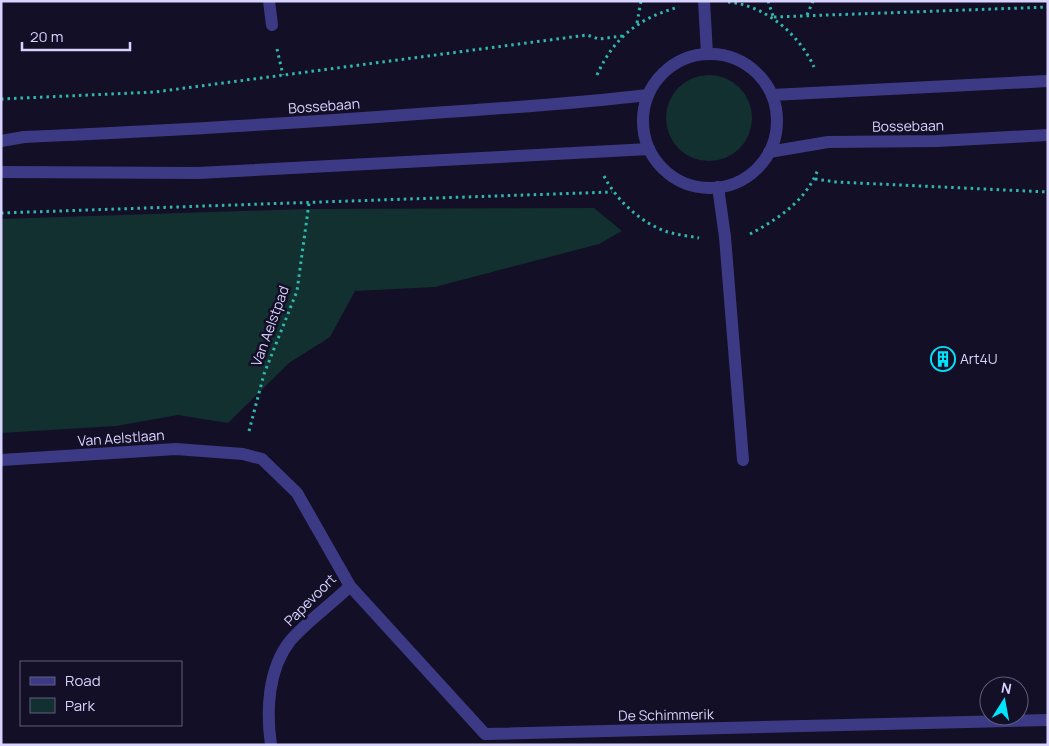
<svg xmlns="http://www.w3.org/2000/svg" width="1049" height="746" viewBox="0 0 1049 746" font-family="Manrope,sans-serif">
	<rect width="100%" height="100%" fill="#130f26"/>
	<g fill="#12302f">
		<circle cx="709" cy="118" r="43"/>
		<polygon points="594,208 622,231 599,244 435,287 355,291 330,337 289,363 228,423 178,415 116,426 1,433 1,219 304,209"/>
	</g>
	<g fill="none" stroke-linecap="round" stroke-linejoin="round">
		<g stroke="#2fb8b0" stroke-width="3" stroke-dasharray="2.5 4" stroke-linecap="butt">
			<polyline points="768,1 773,16"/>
			<path d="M 728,2 C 765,5 799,34 814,67"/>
			<polyline points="807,15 813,1"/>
			<polyline points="774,17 1048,7"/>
			<polyline points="637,23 641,1"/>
			<polyline points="277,49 283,75"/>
			<path d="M 597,75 C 614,37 639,18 679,7"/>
			<polyline points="1,99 155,92 587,35 599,39 622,36"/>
			<path d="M 604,176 C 616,200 642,224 668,232 C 678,235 689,236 699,238"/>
			<polyline points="815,179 836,182 1048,192"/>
			<polyline points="1,213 612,192"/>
			<path d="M 750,234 C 778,219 807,200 818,169"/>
			<polyline points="249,431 264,374 297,291 309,203"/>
		</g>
		<g stroke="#3d3a85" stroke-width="12">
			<polyline points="269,1 272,25"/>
			<polyline points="704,1 707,54"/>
			<circle cx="710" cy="121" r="67"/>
			<polyline points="772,95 1048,81"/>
			<path d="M 1,141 L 24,137 C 156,131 287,124 418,114 C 495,109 572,104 648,95"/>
			<polyline points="769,152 828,142 937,141 1048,135"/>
			<polyline points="1,172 198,173 649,149"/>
			<polyline points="718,187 725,237 743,460"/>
			<polyline points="1,460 176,449 243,454 262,459 297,493 350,586 485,734 1048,720"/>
			<path d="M 271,745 C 266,711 268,669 290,641 C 306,622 332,604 350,586"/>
		</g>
	</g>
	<defs>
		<symbol id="building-ring" viewBox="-11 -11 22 22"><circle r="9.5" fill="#130f26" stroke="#00e5ff" stroke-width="1.5"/><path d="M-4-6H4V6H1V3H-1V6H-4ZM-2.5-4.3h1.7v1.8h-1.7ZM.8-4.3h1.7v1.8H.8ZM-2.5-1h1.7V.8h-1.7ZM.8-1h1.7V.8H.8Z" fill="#00e5ff"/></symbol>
	</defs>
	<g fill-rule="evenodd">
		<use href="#building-ring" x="929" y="345" width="28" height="28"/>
	</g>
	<g text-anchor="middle" stroke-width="5" stroke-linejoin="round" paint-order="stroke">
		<g font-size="14" fill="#d9d4ff" stroke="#130f26">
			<text transform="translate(324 106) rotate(-4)" y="5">Bossebaan</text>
			<text transform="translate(908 126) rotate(-1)" y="5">Bossebaan</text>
			<text transform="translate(270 326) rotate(-70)" y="5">Van Aelstpad</text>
			<text transform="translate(121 438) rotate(-4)" y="5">Van Aelstlaan</text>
			<text transform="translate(310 600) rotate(-45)" y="5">Papevoort</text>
			<text transform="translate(666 715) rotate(-1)" y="5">De Schimmerik</text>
		</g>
		<g font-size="14" fill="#d9d4ff" stroke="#130f26" text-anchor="start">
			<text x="960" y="364">Art4U</text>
		</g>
	</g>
	<rect width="1049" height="746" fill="none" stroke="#d9d4ff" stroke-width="5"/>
	<rect x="20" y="661" width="162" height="65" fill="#130f26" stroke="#625e7d"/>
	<rect x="30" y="677" width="25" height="8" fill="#3d3a85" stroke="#625e7d"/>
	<text x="65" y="686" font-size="15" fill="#d9d4ff">Road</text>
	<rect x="30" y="698" width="25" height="15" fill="#12302f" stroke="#625e7d"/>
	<text x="65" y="711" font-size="15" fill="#d9d4ff">Park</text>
	<g transform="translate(1004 701) rotate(11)"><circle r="24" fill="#130f26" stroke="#625e7d"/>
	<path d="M0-4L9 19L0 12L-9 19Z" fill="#00e5ff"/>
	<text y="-8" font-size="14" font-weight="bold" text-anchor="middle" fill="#d9d4ff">N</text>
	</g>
	<path d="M22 42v8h108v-8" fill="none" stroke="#d9d4ff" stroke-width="2.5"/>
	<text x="30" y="42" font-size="15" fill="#d9d4ff" stroke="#130f26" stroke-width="4" paint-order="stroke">20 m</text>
</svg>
